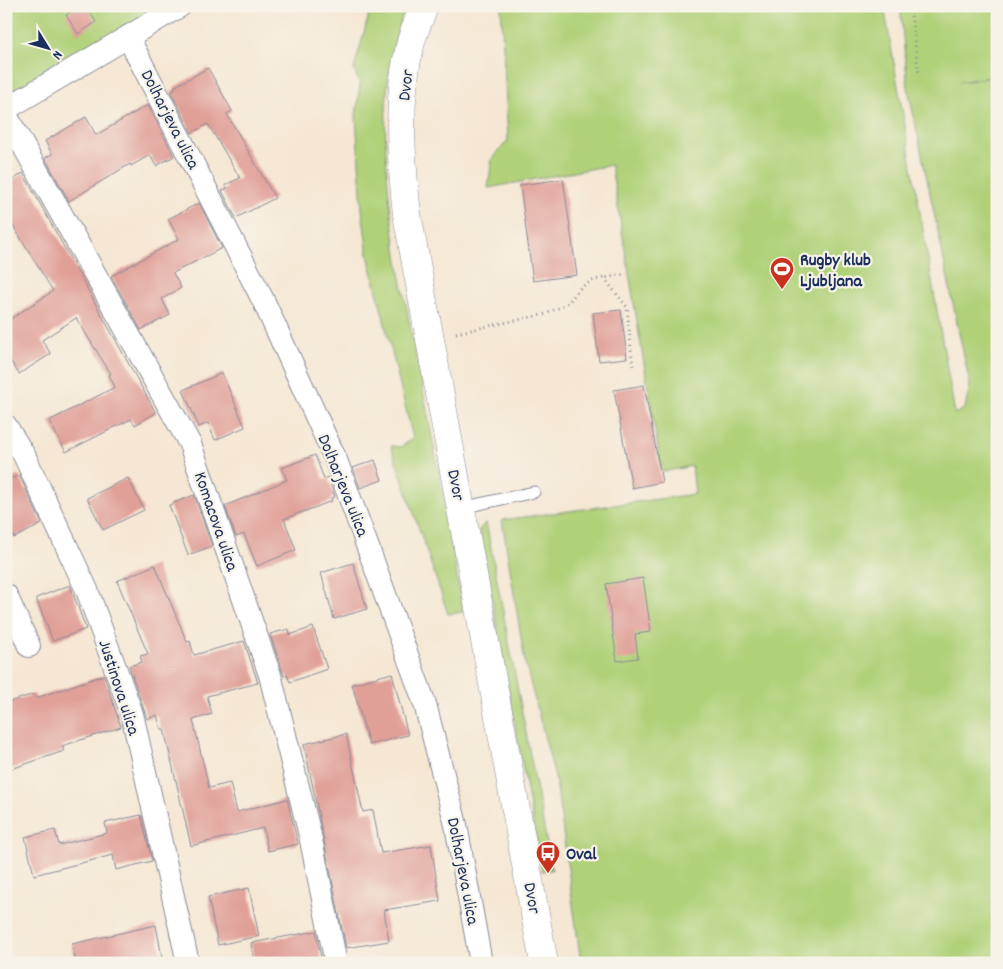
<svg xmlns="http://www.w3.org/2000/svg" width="1003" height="969" viewBox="0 0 1003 969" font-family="Dekko,sans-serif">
	<rect width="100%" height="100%" fill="#f7f3e8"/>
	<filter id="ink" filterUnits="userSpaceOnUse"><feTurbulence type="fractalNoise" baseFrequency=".02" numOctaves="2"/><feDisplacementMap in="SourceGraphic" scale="10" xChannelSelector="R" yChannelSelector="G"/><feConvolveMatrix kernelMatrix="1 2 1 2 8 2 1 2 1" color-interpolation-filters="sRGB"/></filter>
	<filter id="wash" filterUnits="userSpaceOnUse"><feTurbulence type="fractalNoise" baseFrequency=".0096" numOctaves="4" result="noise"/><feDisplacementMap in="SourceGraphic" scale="20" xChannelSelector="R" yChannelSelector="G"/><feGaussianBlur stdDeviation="1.12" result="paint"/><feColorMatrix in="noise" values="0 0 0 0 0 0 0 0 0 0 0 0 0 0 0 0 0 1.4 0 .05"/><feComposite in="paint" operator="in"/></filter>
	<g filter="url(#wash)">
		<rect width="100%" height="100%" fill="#f5e7d3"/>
		<g fill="#b1d179" stroke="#66806c">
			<polygon points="6,6 168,6 15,91 6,83"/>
			<path d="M 369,6 L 406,6 C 361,122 401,277 424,395 C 438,467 451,539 463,612 L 448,614 L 391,446 L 401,447 L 413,438 L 368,255 L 362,209 L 356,116 L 360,85 L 354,69 L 368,18 Z"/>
			<polygon points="501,6 884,6 955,414 965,408 970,385 908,88 900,6 997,6 997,76 958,82 997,77 997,963 581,963 556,781 525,662 502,520 695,494 692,466 662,472 611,165 488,188 492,159 508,140"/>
			<polygon points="486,522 552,870 542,871 479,530"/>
		</g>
		<g id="blocks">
			<g fill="#e09f97">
				<polygon points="78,6 86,6 96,22 78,34 66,15"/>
				<polygon points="208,68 232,111 227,114 275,198 236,218 222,191 227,188 225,185 240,178 208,124 192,133 171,92 175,89 174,87"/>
				<polygon points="148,105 174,156 156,166 150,155 131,166 130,164 69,201 45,158 52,154 45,141 86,117 96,135"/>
				<polygon points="23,173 156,413 135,425 131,419 66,452 49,421 115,387 109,375 111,374 76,318 42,340 51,354 19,374 6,354 6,322 53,291 6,214 6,185"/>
				<polygon points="563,179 577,275 533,281 520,185"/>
				<polygon points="199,203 222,248 173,273 181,288 162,299 170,315 141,330 111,276 179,239 168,219"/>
				<polygon points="621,310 627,358 599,361 593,313"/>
				<polygon points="222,373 245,427 215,440 208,423 199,427 183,390"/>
				<polygon points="644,385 662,482 632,488 614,390"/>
				<polygon points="315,455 324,479 328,477 335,497 331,498 332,501 284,519 296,550 257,566 244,534 236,537 225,506 287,480 282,468"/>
				<polygon points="375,460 382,480 360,488 353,468"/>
				<polygon points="19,475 42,524 14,538 6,523 6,481"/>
				<polygon points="128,478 144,510 103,530 87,498"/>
				<polygon points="194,495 212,546 188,555 169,505"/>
				<polygon points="353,563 367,609 334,619 321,573"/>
				<polygon points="155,565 187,642 190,641 194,655 244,641 258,683 207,696 212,714 193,720 209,788 230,783 237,812 287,799 298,844 268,851 263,828 191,846 164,729 161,729 157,715 147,719 129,666 142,662 140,656 148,654 117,581"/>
				<polygon points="643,578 651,632 635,634 638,658 617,661 606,584"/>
				<polygon points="70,585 86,629 53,641 36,598"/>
				<polygon points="313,627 327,669 290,682 287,675 284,676 270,634 289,629 290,635"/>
				<polygon points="392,673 408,735 369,745 352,684"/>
				<polygon points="104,675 121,727 62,746 64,751 11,769 6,757 6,703 34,694 36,698"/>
				<polygon points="346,734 363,812 373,810 381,853 431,845 440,901 384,910 389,941 346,948 304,744"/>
				<polygon points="141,815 152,861 116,870 113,855 34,875 25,837 55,830 59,845 107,833 105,823"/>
				<polygon points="249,888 259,936 218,945 208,897"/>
				<polygon points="156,925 163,963 76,963 72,944"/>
				<polygon points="316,931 322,963 254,963 251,943"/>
			</g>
		</g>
	</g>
	<g filter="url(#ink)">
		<use href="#blocks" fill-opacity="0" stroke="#888b98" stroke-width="1"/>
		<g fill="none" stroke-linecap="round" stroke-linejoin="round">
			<defs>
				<polyline id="service" points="461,508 534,492"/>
				<g id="minor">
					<polyline points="128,37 264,302 336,460 425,704 456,825 481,963"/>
					<polyline points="6,109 180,6"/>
					<polyline points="6,115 190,444 270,675 310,835 336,963"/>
					<polyline points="6,426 24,455 87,590 132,714 188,963"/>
					<polyline points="6,595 29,646"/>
				</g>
				<path id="tertiary" d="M 424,6 C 420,18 414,30 411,42 C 396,98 401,158 407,214 L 544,963"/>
			</defs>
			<use href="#service" stroke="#888b98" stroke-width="13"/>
			<use href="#minor" stroke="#888b98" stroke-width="24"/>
			<use href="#tertiary" stroke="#888b98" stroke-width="29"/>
			<g stroke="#888b98" stroke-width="3" stroke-dasharray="1 4" stroke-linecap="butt">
				<polyline points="910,6 919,74"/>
				<polyline points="604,278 627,307 633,368"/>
				<polyline points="456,333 546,314 568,303 581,287 594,280 626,274"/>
			</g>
			<use href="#service" stroke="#fff" stroke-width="11"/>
			<use href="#minor" stroke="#fff" stroke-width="22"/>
			<use href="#tertiary" stroke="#fff" stroke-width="28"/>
		</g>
	</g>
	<defs>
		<symbol id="stadium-pin" viewBox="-11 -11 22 30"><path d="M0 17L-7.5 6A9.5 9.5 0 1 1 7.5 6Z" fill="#c8321e" stroke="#f7f3e8"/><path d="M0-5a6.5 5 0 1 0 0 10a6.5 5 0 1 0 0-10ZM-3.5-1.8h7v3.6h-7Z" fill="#fff"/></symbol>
		<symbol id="bus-pin" viewBox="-11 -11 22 30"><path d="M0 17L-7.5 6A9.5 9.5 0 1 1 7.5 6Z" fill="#c8321e" stroke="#f7f3e8"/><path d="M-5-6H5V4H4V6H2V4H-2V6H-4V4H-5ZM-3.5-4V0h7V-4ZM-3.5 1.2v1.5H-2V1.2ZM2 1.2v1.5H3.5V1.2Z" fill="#fff"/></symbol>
	</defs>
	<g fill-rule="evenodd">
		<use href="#stadium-pin" x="768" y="255" width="28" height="38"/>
		<use href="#bus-pin" x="534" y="839" width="28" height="38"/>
	</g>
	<g text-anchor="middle" stroke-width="4.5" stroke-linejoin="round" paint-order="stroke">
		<g font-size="18" fill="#1b2f5e" stroke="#f7f3e8">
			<text transform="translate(405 85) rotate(-83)" y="6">Dvor</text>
			<text transform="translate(171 119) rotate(63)" y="6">Dolharjeva ulica</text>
			<text transform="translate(344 485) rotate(68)" y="6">Dolharjeva ulica</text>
			<text transform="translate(457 485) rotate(79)" y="6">Dvor</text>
			<text transform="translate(217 521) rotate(71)" y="6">Komacova ulica</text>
			<text transform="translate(120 687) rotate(72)" y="6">Justinova ulica</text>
			<text transform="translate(464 871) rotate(79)" y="6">Dolharjeva ulica</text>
			<text transform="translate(533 898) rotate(80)" y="6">Dvor</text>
		</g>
		<g font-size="18" font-weight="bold" fill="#1b2f5e" stroke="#f7f3e8" text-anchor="start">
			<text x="800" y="265">Rugby klub<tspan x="800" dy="21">Ljubljana</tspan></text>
			<text x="566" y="859">Oval</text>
		</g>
	</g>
	<rect width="1003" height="969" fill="none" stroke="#f7f3e8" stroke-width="25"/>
	<g transform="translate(48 48) rotate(127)" stroke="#f7f3e8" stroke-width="4" paint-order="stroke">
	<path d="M0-4L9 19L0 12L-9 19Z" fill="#1b2f5e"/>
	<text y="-8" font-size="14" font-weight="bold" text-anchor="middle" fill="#1b2f5e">N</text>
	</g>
</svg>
